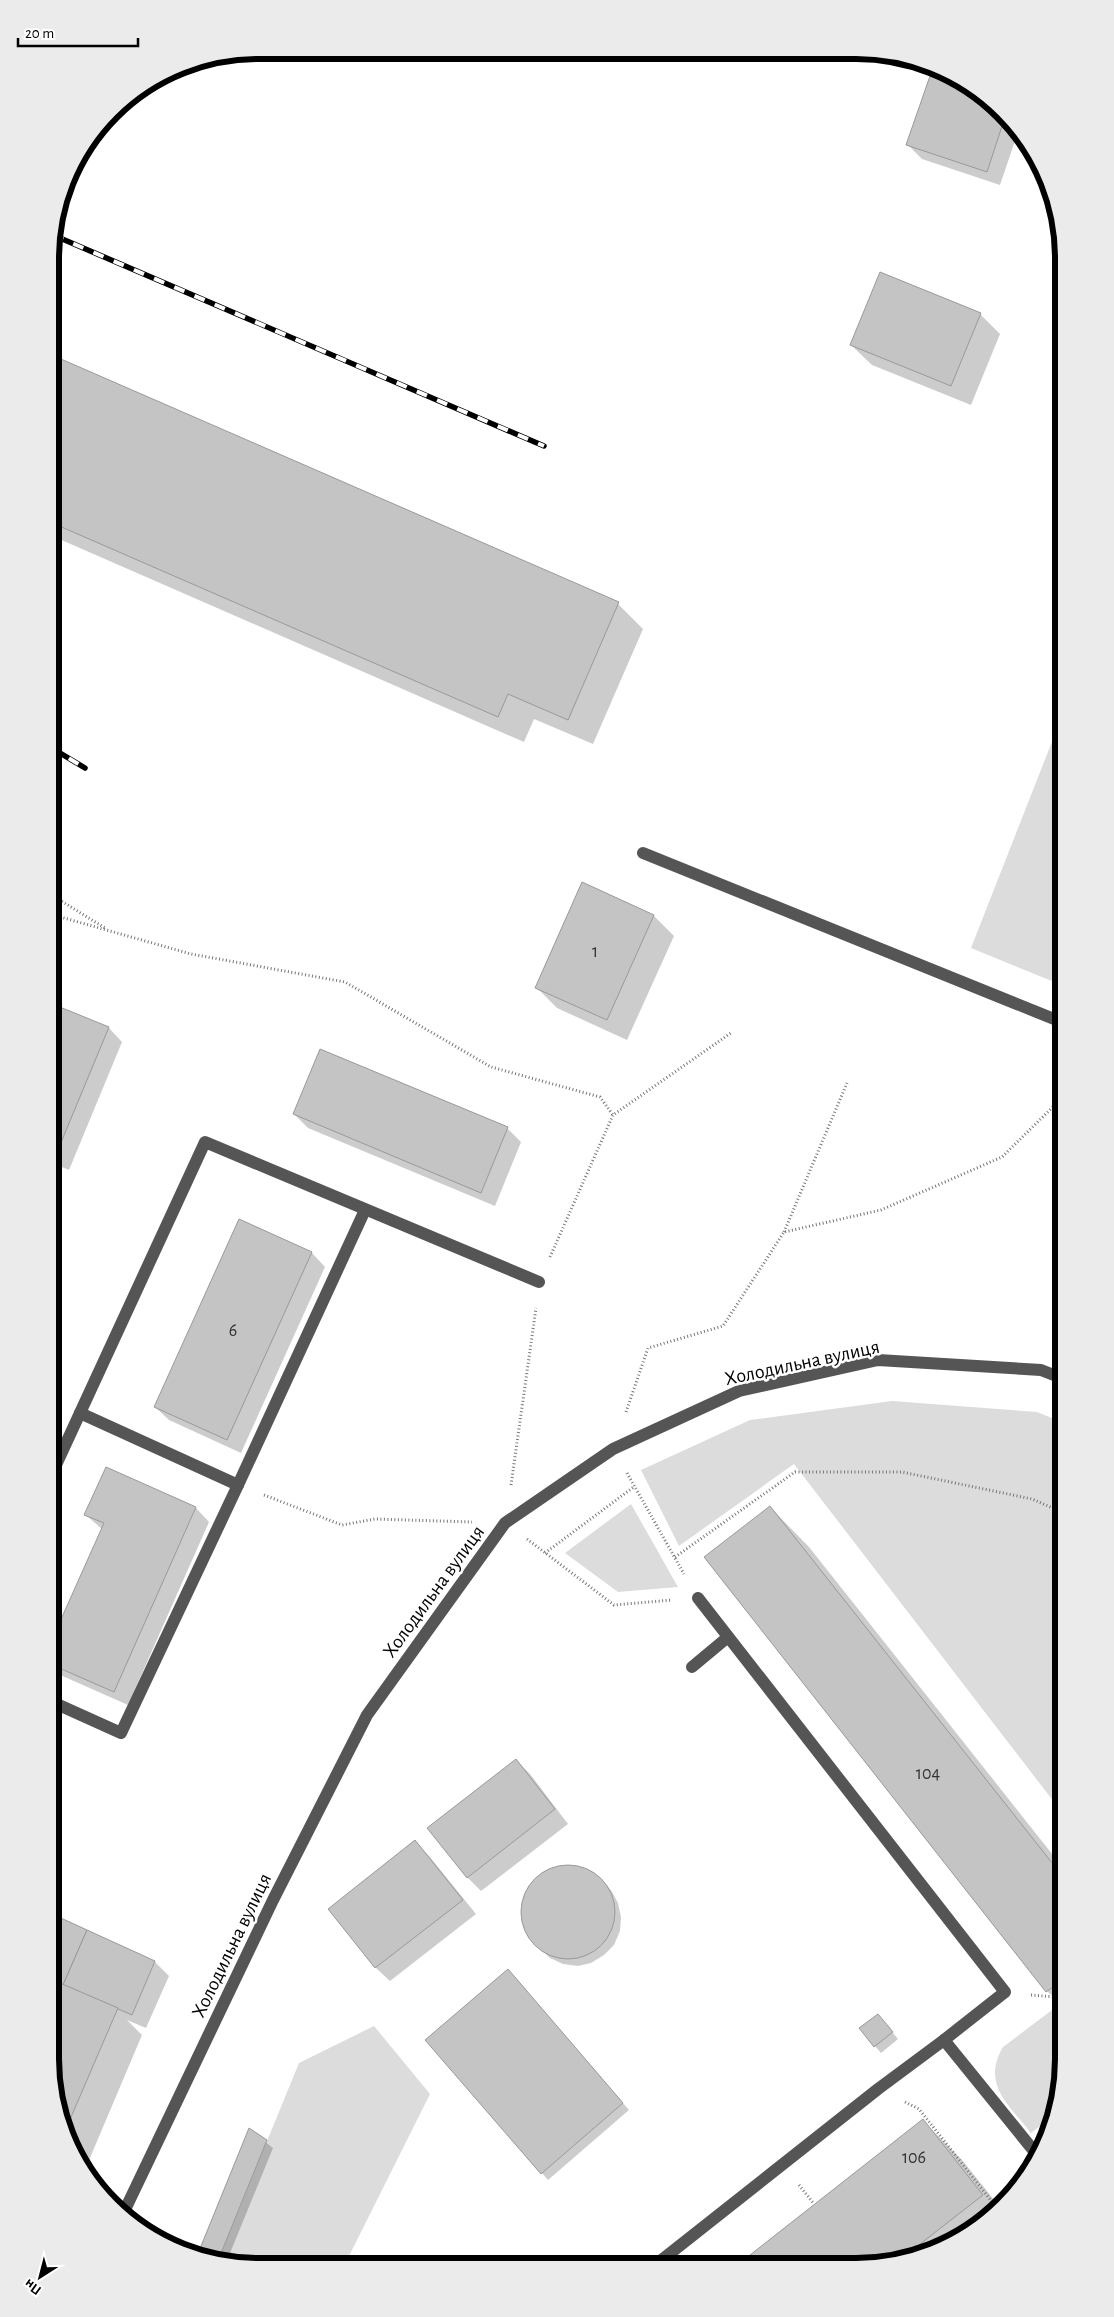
<svg xmlns="http://www.w3.org/2000/svg" width="1114" height="2317" viewBox="0 0 1114 2317" font-family="'Alegreya Sans',sans-serif">
	<rect width="100%" height="100%" fill="#fff"/>
	<g fill="#dcdcdc">
		<polygon points="1064,711 1064,986 971,948"/>
		<polygon points="892,1401 1037,1412 1064,1423 1064,1815 794,1464 679,1546 641,1470 750,1420"/>
		<polygon points="631,1504 678,1587 618,1592 565,1553"/>
		<path d="M 1064,2001 L 1064,2073 L 1054,2115 L 1031,2133 C 1009,2105 981,2084 1003,2047 Z"/>
		<polygon points="374,2026 430,2094 345,2264 217,2263 299,2063"/>
	</g>
	<g fill="#0003">
		<polygon points="402,51 416,51 414,56"/>
		<polygon points="983,95 993,102 1018,132 1000,185 922,159 908,145"/>
		<polygon points="980,314 1000,334 971,405 872,365 851,345"/>
		<polygon points="50,356 618,604 643,629 593,744 534,719 524,742 50,535"/>
		<polygon points="654,916 674,936 627,1040 557,1008 537,988"/>
		<polygon points="50,1004 109,1028 122,1042 69,1170 50,1162"/>
		<polygon points="294,1114 507,1128 521,1142 495,1206 308,1128"/>
		<polygon points="239,1220 312,1253 325,1267 241,1453 169,1420 155,1407"/>
		<polygon points="106,1468 196,1508 209,1522 128,1705 58,1674 50,1666 50,1647 103,1530 86,1515"/>
		<polygon points="770,1507 809,1547 1064,1869 1064,2007 1047,1991 705,1558"/>
		<polygon points="516,1760 530,1774 568,1824 481,1891 468,1878 429,1829"/>
		<polygon points="415,1842 429,1856 476,1914 390,1981 376,1968 330,1909"/>
		<polygon points="560,1866 576,1867 591,1872 611,1890 618,1903 621,1917 620,1931 614,1945 604,1955 591,1963 578,1966 563,1964 550,1958 532,1941 524,1927 521,1911 524,1895 533,1882 545,1872"/>
		<polygon points="50,1915 155,1962 169,1976 146,2028 127,2020 142,2035 84,2172 57,2113 50,2059"/>
		<polygon points="514,1977 629,2110 548,2180 542,2173"/>
		<polygon points="884,2022 898,2039 881,2053 875,2046"/>
		<polygon points="923,2121 962,2160 999,2206 971,2232 910,2260 856,2267 738,2266"/>
		<polygon points="250,2130 273,2148 226,2263 218,2263 198,2256"/>
	</g>
	<g fill="#c4c4c4" stroke="#999">
		<polygon points="930,76 979,92 993,102 1005,117 987,172 906,145"/>
		<polygon points="880,272 981,313 951,386 850,345"/>
		<polygon points="54,356 619,602 568,720 508,694 498,717 50,522 50,364"/>
		<polygon points="582,882 654,915 607,1020 535,988"/>
		<polygon points="50,1003 109,1027 55,1157 50,1155"/>
		<polygon points="320,1049 508,1127 481,1193 293,1114"/>
		<polygon points="239,1219 312,1252 227,1440 154,1407"/>
		<polygon points="106,1467 196,1507 114,1692 50,1664 50,1644 104,1523 84,1515"/>
		<polygon points="770,1506 1064,1878 1064,1979 1046,1992 704,1557"/>
		<polygon points="516,1759 555,1809 467,1878 427,1828"/>
		<polygon points="415,1840 463,1900 375,1968 328,1909"/>
		<circle cx="568" cy="1912" r="47"/>
		<polygon points="50,1913 87,1930 63,1985 50,1979"/>
		<polygon points="87,1930 155,1961 132,2015 63,1985"/>
		<polygon points="508,1969 623,2103 541,2174 425,2040"/>
		<polygon points="53,1980 118,2008 65,2131 57,2113 50,2059 50,1987"/>
		<polygon points="878,2014 893,2032 874,2047 859,2028"/>
		<polygon points="923,2119 983,2195 897,2262 856,2267 736,2266"/>
		<polygon points="249,2128 267,2140 217,2263 197,2256"/>
	</g>
	<g fill="none" stroke-linecap="round" stroke-linejoin="round">
		<g stroke="#777" stroke-width="3" stroke-dasharray="1 2.5" stroke-linecap="butt">
			<polyline points="50,894 105,928"/>
			<polyline points="50,914 191,954 345,982 491,1067 600,1097 613,1115"/>
			<polyline points="784,1232 847,1083"/>
			<polyline points="550,1257 613,1115 731,1033"/>
			<polyline points="626,1412 648,1348 723,1326 784,1232 881,1210 1002,1157 1064,1096"/>
			<polyline points="627,1473 684,1574"/>
			<polyline points="511,1485 536,1308"/>
			<polyline points="264,1495 342,1525 375,1519 472,1522"/>
			<polyline points="527,1539 614,1605 672,1600"/>
			<polyline points="545,1553 635,1486"/>
			<polyline points="675,1557 795,1472 902,1472 1032,1499 1064,1513"/>
			<polyline points="1031,1995 1055,1997 1064,1990"/>
			<polyline points="1056,1998 1064,1999"/>
			<polyline points="905,2102 919,2109 997,2208"/>
			<polyline points="799,2185 814,2204"/>
		</g>
		<g stroke="#555" stroke-width="12">
			<polyline points="643,853 1064,1023"/>
			<polyline points="80,1413 238,1485 365,1210"/>
			<polyline points="50,1478 205,1142 539,1282"/>
			<polyline points="698,1598 1005,1992 944,2040"/>
			<polyline points="692,1667 728,1637"/>
			<polyline points="50,1701 121,1733 238,1485"/>
			<polyline points="122,2216 273,1900 367,1715 505,1523 613,1449 739,1391 878,1360 1041,1370 1064,1379"/>
			<polyline points="654,2266 878,2089 944,2040 1038,2156"/>
		</g>
		<defs>
			<g id="rail">
				<polyline points="53,235 544,446"/>
				<polyline points="50,747 85,768"/>
			</g>
		</defs>
		<use href="#rail" stroke="#000" stroke-width="5.5"/>
		<use href="#rail" stroke="#fff" stroke-width="4" stroke-dasharray="11" stroke-linecap="butt"/>
	</g>
	<g text-anchor="middle" stroke-width="5" stroke-linejoin="round" paint-order="stroke">
		<g font-size="18" fill="#313131">
			<text x="595" y="957">1</text>
			<text x="233" y="1336">6</text>
			<text x="928" y="1779">104</text>
			<text x="914" y="2163">106</text>
		</g>
		<g font-size="20" fill="#000" stroke="#fff">
			<text transform="translate(802 1362) rotate(-12)" y="7">Холодильна вулиця</text>
			<text transform="translate(433 1591) rotate(-54)" y="7">Холодильна вулиця</text>
			<text transform="translate(231 1945) rotate(-64)" y="7">Холодильна вулиця</text>
		</g>
	</g>
	<path d="M0 0H1114V2317H0ZM258 59H856A199 199 0 0 1 1055 258V2059A199 199 0 0 1 856 2258H258A199 199 0 0 1 59 2059V258A199 199 0 0 1 258 59Z" fill="#ebebeb" fill-rule="evenodd"/>
	<path fill="none" stroke="#000" stroke-width="6" d="M258 59H856A199 199 0 0 1 1055 258V2059A199 199 0 0 1 856 2258H258A199 199 0 0 1 59 2059V258A199 199 0 0 1 258 59Z"/>
	<g transform="translate(40 2277) rotate(216)" stroke="#ffffff" stroke-width="4" paint-order="stroke">
	<path d="M0-4L9 19L0 12L-9 19Z" fill="#000000"/>
	<text y="-8" font-size="14" font-weight="bold" text-anchor="middle" fill="#000000">Пн</text>
	</g>
	<path d="M18 38v8h120v-8" fill="none" stroke="#000000" stroke-width="2.5"/>
	<text x="25" y="38" font-size="15" fill="#000000" stroke="#ffffff" stroke-width="4" paint-order="stroke">20 m</text>
</svg>
